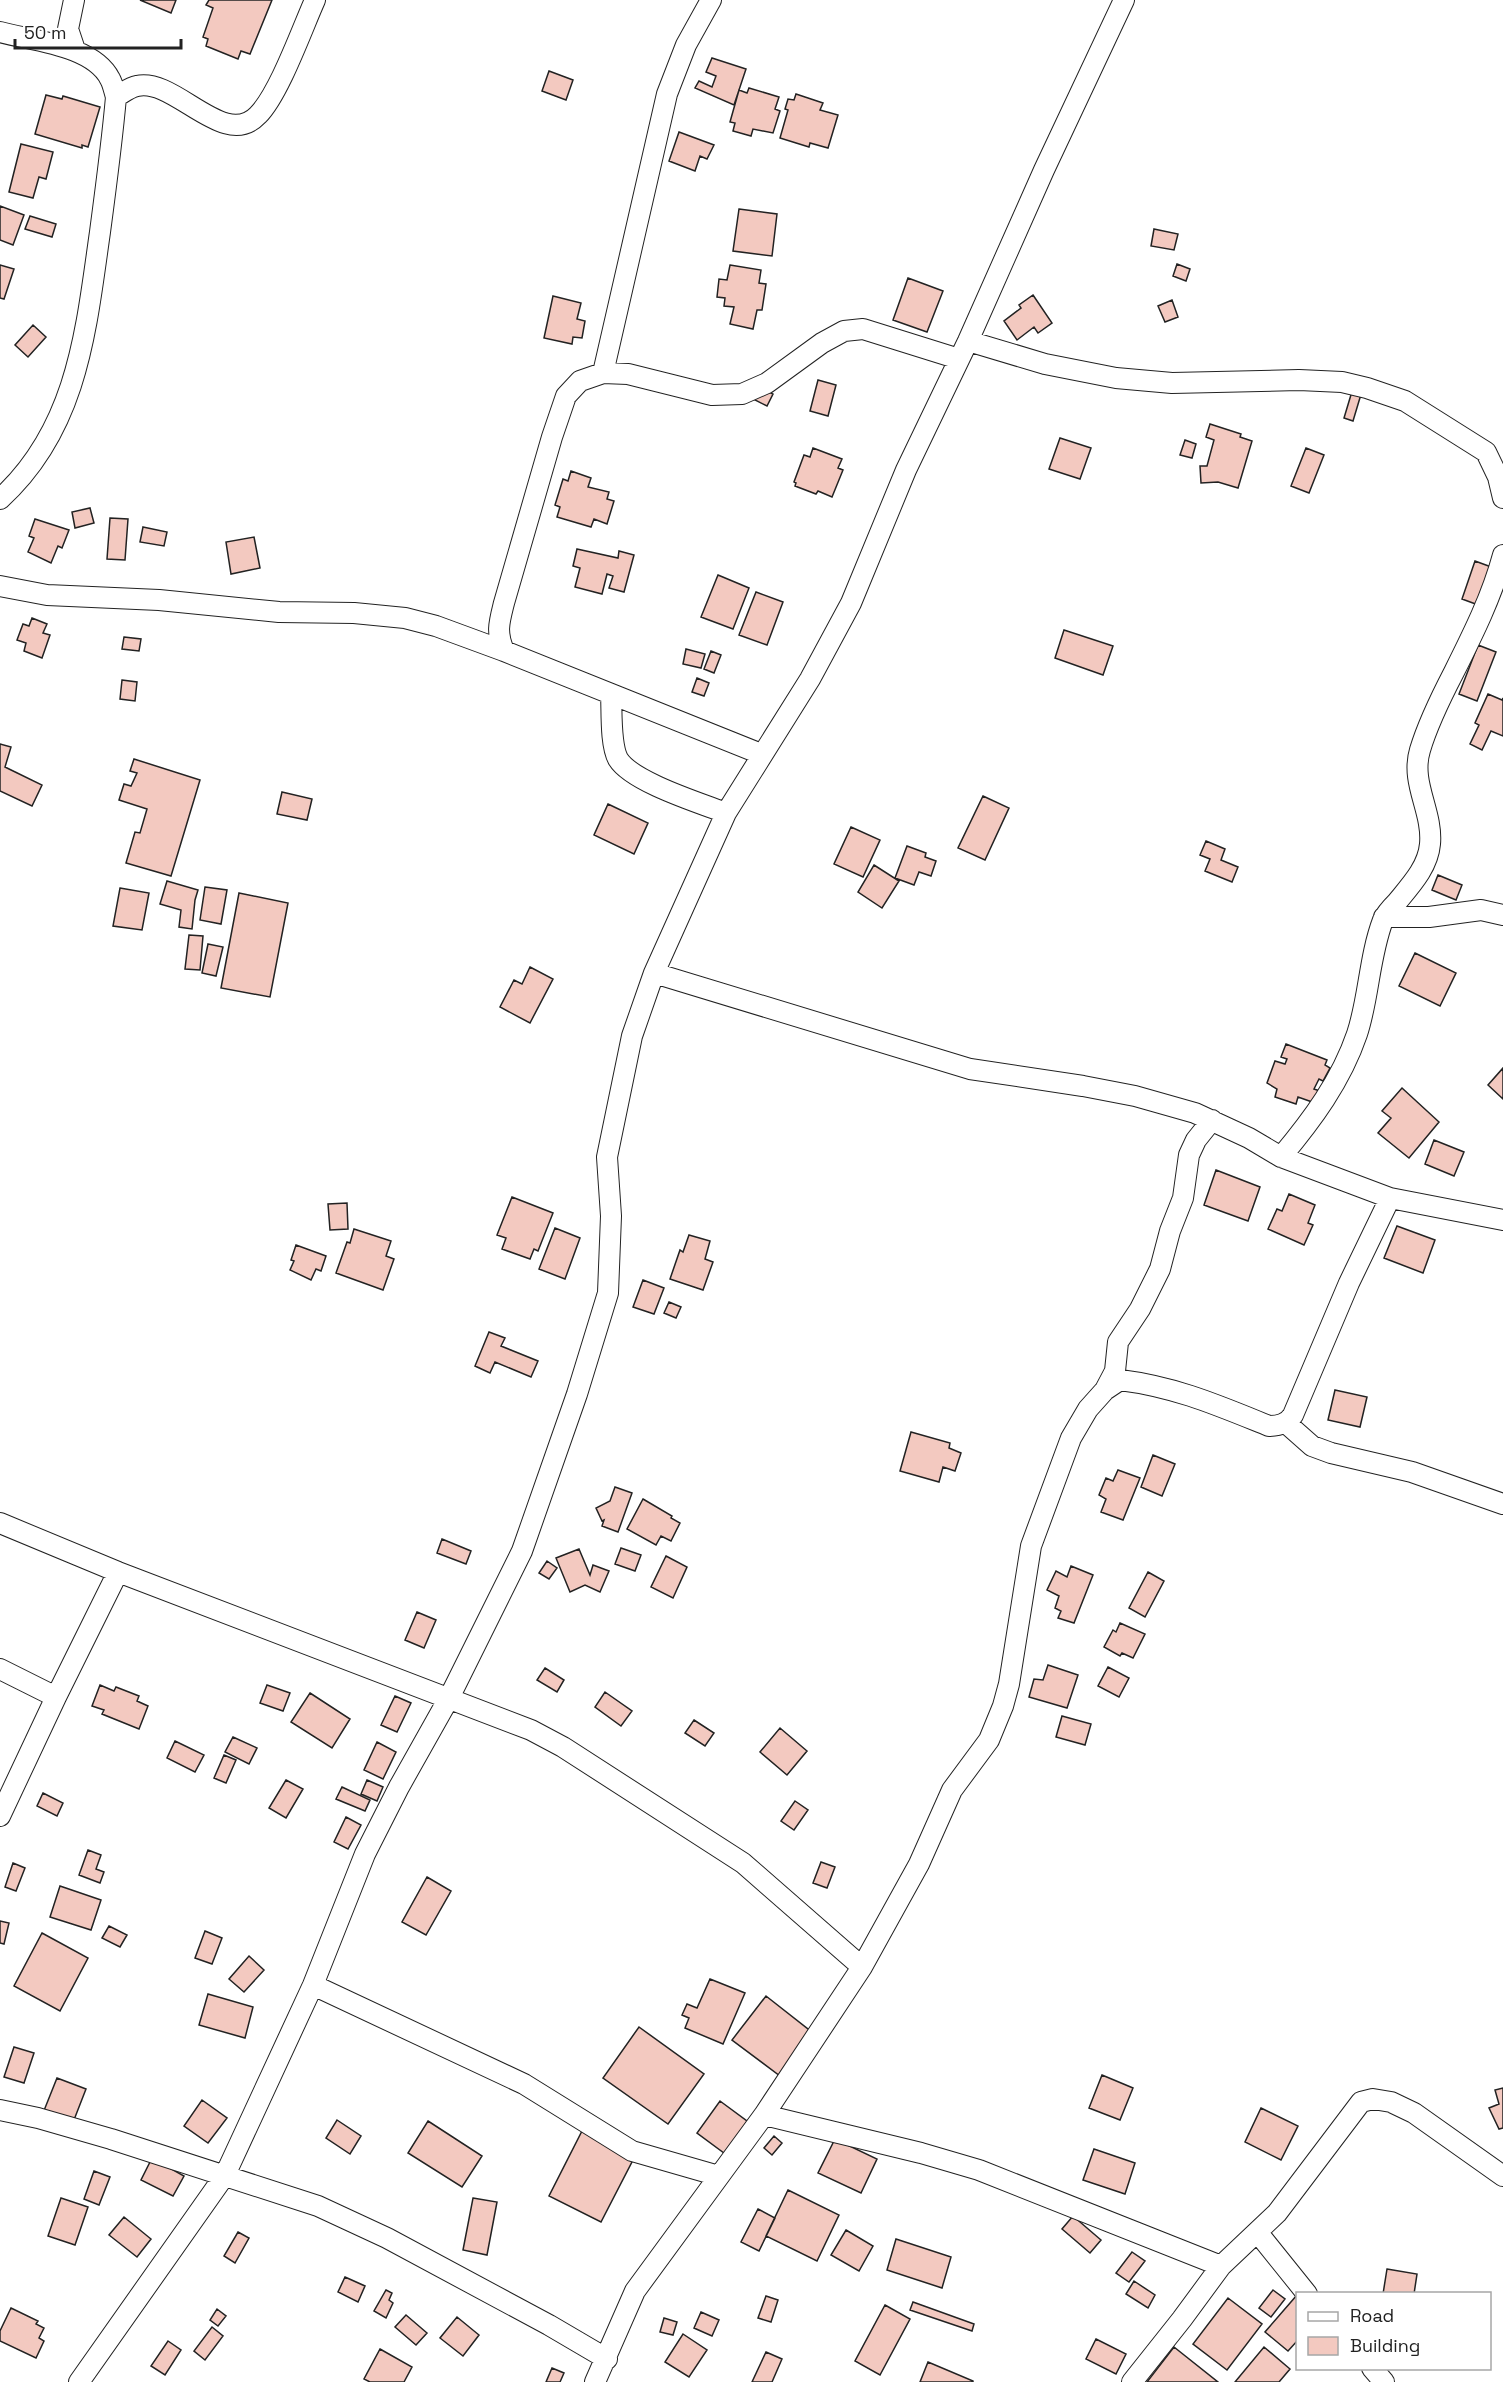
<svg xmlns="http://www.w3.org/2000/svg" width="1503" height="2382" viewBox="0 0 1503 2382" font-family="'Space Grotesk',sans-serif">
	<rect width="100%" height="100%" fill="#fff"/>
	<path fill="#f3c9c0" stroke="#222" stroke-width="1.5" d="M 140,0 L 176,0 L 171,13 Z
		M 209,0 L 272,0 L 250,54 L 241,51 L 238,59 L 206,46 L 208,39 L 203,37 L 213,8 L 206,5 Z
		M 712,58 L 746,69 L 734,105 L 695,88 L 699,81 L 712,87 L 716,76 L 706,72 Z
		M 549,71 L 573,80 L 566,100 L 542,91 Z
		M 749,88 L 779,97 L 775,109 L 780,111 L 773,133 L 753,129 L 751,136 L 733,131 L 735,123 L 730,122 L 739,90 L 747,93 Z
		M 796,94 L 823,103 L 820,110 L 838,115 L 828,148 L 810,143 L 809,147 L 780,138 L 788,110 L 785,109 L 788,99 L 794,100 Z
		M 46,95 L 62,99 L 63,96 L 100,107 L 88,147 L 82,145 L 82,148 L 35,134 Z
		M 679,132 L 714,145 L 707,159 L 700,156 L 695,171 L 669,161 Z
		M 21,144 L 53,152 L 46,179 L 39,177 L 33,198 L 9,192 Z
		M 0,206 L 24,215 L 13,245 L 0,240 Z
		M 739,209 L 777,214 L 772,256 L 733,251 Z
		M 30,216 L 56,224 L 52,237 L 25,229 Z
		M 1154,229 L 1178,234 L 1174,250 L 1151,246 Z
		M 1177,264 L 1190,269 L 1186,281 L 1173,276 Z
		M 0,265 L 14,269 L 4,299 L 0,298 Z
		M 730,265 L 761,270 L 759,283 L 766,284 L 762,310 L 757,310 L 753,329 L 730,324 L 734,307 L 724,306 L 725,298 L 717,297 L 719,279 L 727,280 Z
		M 908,278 L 943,291 L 927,332 L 893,320 Z
		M 1033,295 L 1052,323 L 1038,333 L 1034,327 L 1017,340 L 1004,321 L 1021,308 L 1019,305 Z
		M 553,296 L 581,303 L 577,319 L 585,321 L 582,338 L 573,337 L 572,344 L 544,338 Z
		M 1172,300 L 1178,317 L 1165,322 L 1158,306 Z
		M 33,325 L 46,337 L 28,357 L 15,345 Z
		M 818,380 L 836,385 L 828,416 L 810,411 Z
		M 759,387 L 773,394 L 767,406 L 753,399 Z
		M 1353,388 L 1362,391 L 1353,421 L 1344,418 Z
		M 1210,424 L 1241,434 L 1240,437 L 1252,441 L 1238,488 L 1218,482 L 1201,483 L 1200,466 L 1207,466 L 1214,440 L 1206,437 Z
		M 1060,438 L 1091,448 L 1080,479 L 1049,469 Z
		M 1185,440 L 1196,444 L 1192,458 L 1180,455 Z
		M 813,448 L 842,459 L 838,468 L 843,470 L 832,497 L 818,491 L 816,494 L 795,486 L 796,483 L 794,482 L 804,455 L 810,457 Z
		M 1306,448 L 1324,455 L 1309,493 L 1291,486 Z
		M 571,471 L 591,478 L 588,487 L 609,492 L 607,499 L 614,501 L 607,524 L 594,519 L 591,527 L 557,517 L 560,507 L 555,505 L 563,479 L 568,481 Z
		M 90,508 L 94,523 L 75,528 L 72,512 Z
		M 110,518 L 128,519 L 125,560 L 107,559 Z
		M 35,519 L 69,530 L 62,548 L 58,546 L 51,563 L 28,552 L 34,538 L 29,536 Z
		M 143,527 L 167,532 L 164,546 L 140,542 Z
		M 254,537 L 260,568 L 231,574 L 226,542 Z
		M 577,549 L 618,558 L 619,551 L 634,555 L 624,592 L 609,588 L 613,576 L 607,574 L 602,594 L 575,587 L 580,568 L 573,566 Z
		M 1475,561 L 1494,568 L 1481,606 L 1462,599 Z
		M 718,575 L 749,588 L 733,629 L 701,617 Z
		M 756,592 L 783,602 L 767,645 L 739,635 Z
		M 32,618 L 47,624 L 43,633 L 50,635 L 42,658 L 24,651 L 26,643 L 17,640 L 23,624 L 29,626 Z
		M 1064,630 L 1113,646 L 1103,675 L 1055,658 Z
		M 124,637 L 141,639 L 139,651 L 122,649 Z
		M 1478,645 L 1496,652 L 1477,701 L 1459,694 Z
		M 686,649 L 705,654 L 701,668 L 683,664 Z
		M 711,651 L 721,655 L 714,673 L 704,669 Z
		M 697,678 L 709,683 L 704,696 L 692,692 Z
		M 122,680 L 137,682 L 135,701 L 120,699 Z
		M 1488,694 L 1502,700 L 1503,698 L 1503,736 L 1491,731 L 1482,750 L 1470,744 L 1479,725 L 1475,723 Z
		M 0,744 L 11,747 L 5,767 L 42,785 L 32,806 L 0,791 Z
		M 134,759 L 200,780 L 171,876 L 126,863 L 135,832 L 140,833 L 147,809 L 119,800 L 124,784 L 131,786 L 137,773 L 130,771 Z
		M 282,792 L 312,799 L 307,820 L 277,814 Z
		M 983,796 L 1009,808 L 985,860 L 958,848 Z
		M 608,804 L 648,823 L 634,854 L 594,835 Z
		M 851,827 L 880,840 L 863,877 L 834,864 Z
		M 1206,841 L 1225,849 L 1221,860 L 1238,867 L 1232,882 L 1205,871 L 1210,859 L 1200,855 Z
		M 907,846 L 926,853 L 925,857 L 936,861 L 931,876 L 919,872 L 914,885 L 895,878 Z
		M 874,865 L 899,881 L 882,908 L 858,892 Z
		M 1438,875 L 1462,885 L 1456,900 L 1432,890 Z
		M 167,881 L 198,890 L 195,900 L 192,929 L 179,927 L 181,910 L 160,904 Z
		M 205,887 L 227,890 L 221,924 L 200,920 Z
		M 120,888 L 149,893 L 142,930 L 113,926 Z
		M 239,893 L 288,903 L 270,997 L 221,988 Z
		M 189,935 L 203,936 L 200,970 L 185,969 Z
		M 208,944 L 223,947 L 216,976 L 202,973 Z
		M 1415,953 L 1456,973 L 1440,1006 L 1399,986 Z
		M 530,967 L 553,979 L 530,1023 L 500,1007 L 514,980 L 522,984 Z
		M 1286,1044 L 1327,1060 L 1325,1065 L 1330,1068 L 1323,1081 L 1319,1079 L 1314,1089 L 1320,1091 L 1315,1103 L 1298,1097 L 1296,1104 L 1275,1097 L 1277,1089 L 1267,1083 L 1275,1061 L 1285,1064 L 1287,1059 L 1281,1057 Z
		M 1503,1068 L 1503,1099 L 1488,1085 Z
		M 1402,1088 L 1439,1122 L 1409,1158 L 1378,1133 L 1391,1118 L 1382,1111 Z
		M 1434,1140 L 1464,1152 L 1454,1176 L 1425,1164 Z
		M 1216,1170 L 1260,1187 L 1248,1221 L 1204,1205 Z
		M 1289,1194 L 1315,1205 L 1308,1223 L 1313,1225 L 1304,1245 L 1268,1229 L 1277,1209 L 1282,1211 Z
		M 512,1197 L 553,1213 L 538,1251 L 534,1249 L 530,1259 L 502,1249 L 506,1238 L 497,1235 Z
		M 347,1203 L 348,1229 L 330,1230 L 328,1204 Z
		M 1397,1226 L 1435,1240 L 1423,1273 L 1384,1258 Z
		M 555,1228 L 580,1238 L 565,1279 L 539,1269 Z
		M 354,1229 L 391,1241 L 386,1256 L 394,1259 L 383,1290 L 336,1273 L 347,1242 L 350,1243 Z
		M 689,1235 L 710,1241 L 705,1259 L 713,1262 L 703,1290 L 670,1279 L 680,1250 L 683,1252 Z
		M 296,1245 L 326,1256 L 321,1271 L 316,1269 L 311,1280 L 290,1270 L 294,1261 L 291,1260 Z
		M 643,1280 L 664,1288 L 654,1314 L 633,1307 Z
		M 669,1302 L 681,1307 L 676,1318 L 664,1313 Z
		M 489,1332 L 505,1338 L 501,1346 L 538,1361 L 531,1377 L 495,1362 L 490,1373 L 475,1366 Z
		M 1335,1390 L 1367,1397 L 1360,1427 L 1328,1420 Z
		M 911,1432 L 950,1443 L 949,1448 L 961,1453 L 955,1471 L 943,1467 L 939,1482 L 900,1471 Z
		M 1153,1455 L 1175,1464 L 1162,1496 L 1141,1487 Z
		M 1118,1470 L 1140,1478 L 1123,1520 L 1101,1512 L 1106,1499 L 1099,1495 L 1106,1478 L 1113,1481 Z
		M 615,1487 L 632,1493 L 618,1532 L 602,1526 L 604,1520 L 602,1521 L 596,1508 L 610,1501 Z
		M 643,1499 L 672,1516 L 671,1518 L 680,1523 L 671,1541 L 661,1536 L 656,1545 L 627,1529 Z
		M 442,1539 L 471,1551 L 466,1564 L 437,1553 Z
		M 621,1548 L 641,1555 L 635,1571 L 615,1564 Z
		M 579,1549 L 590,1575 L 593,1565 L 609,1571 L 600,1592 L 585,1585 L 570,1592 L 556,1558 Z
		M 666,1556 L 687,1567 L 673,1598 L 651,1587 Z
		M 547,1561 L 557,1568 L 549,1579 L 539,1573 Z
		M 1071,1566 L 1093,1575 L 1074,1623 L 1058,1618 L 1061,1611 L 1055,1608 L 1059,1596 L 1047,1590 L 1056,1571 L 1067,1577 Z
		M 1148,1572 L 1164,1581 L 1145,1617 L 1129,1608 Z
		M 417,1612 L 436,1620 L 424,1648 L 405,1640 Z
		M 1120,1623 L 1145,1634 L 1133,1658 L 1122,1653 L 1120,1656 L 1104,1647 L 1113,1630 L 1116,1632 Z
		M 1048,1665 L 1078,1675 L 1067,1708 L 1029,1697 L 1034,1679 L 1043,1680 Z
		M 1108,1667 L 1129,1678 L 1119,1697 L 1098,1686 Z
		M 545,1668 L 564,1680 L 557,1692 L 537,1680 Z
		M 100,1685 L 114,1691 L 116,1687 L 139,1696 L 137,1701 L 148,1706 L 139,1729 L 102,1714 L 104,1710 L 92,1706 Z
		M 267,1685 L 290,1693 L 283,1711 L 260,1703 Z
		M 605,1692 L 632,1711 L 621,1726 L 595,1707 Z
		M 310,1693 L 350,1719 L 332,1748 L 291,1722 Z
		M 395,1696 L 411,1703 L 397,1732 L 381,1725 Z
		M 1062,1716 L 1091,1724 L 1085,1745 L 1056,1737 Z
		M 694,1720 L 714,1733 L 705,1746 L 685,1733 Z
		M 780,1728 L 807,1751 L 787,1775 L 760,1752 Z
		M 233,1737 L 257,1748 L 249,1764 L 225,1752 Z
		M 175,1741 L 204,1755 L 195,1772 L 167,1758 Z
		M 377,1742 L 396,1752 L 383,1779 L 364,1770 Z
		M 224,1755 L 236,1760 L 226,1783 L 214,1778 Z
		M 286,1780 L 303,1789 L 286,1818 L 269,1808 Z
		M 367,1780 L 383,1787 L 377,1801 L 361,1794 Z
		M 342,1787 L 370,1800 L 365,1811 L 336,1799 Z
		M 43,1793 L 63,1803 L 57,1816 L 37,1806 Z
		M 795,1801 L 808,1810 L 794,1830 L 781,1821 Z
		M 346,1817 L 361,1825 L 348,1849 L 334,1842 Z
		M 88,1850 L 101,1855 L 96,1869 L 104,1872 L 100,1883 L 79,1875 Z
		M 821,1862 L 835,1867 L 827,1888 L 813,1883 Z
		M 13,1863 L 25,1868 L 16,1891 L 5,1887 Z
		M 427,1877 L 451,1891 L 426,1935 L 402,1922 Z
		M 60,1886 L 101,1900 L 91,1930 L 50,1917 Z
		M 0,1921 L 9,1923 L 4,1944 L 0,1943 Z
		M 109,1926 L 127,1935 L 120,1947 L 102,1938 Z
		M 205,1931 L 222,1938 L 212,1964 L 195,1958 Z
		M 42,1933 L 88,1958 L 60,2011 L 14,1986 Z
		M 249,1956 L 264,1970 L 244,1992 L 229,1979 Z
		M 710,1979 L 745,1993 L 723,2044 L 685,2028 L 689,2018 L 682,2015 L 687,2004 L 697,2008 Z
		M 208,1994 L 253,2007 L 245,2038 L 199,2025 Z
		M 766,1996 L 813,2033 L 780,2076 L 732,2040 Z
		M 639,2027 L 704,2074 L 668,2124 L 603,2078 Z
		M 14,2047 L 34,2053 L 24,2083 L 4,2077 Z
		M 1102,2075 L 1133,2088 L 1120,2120 L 1089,2108 Z
		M 57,2078 L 86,2089 L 72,2125 L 43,2113 Z
		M 1503,2088 L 1503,2128 L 1499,2129 L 1489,2108 L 1499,2104 L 1495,2090 Z
		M 202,2100 L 227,2118 L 208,2143 L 184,2126 Z
		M 720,2101 L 751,2124 L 728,2156 L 697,2133 Z
		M 1261,2108 L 1298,2126 L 1281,2160 L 1245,2142 Z
		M 337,2120 L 361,2136 L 350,2154 L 326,2138 Z
		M 428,2121 L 482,2156 L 462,2187 L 408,2153 Z
		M 582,2131 L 634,2158 L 601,2222 L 549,2196 Z
		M 774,2136 L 782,2143 L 772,2155 L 764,2148 Z
		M 835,2139 L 877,2159 L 861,2193 L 818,2173 Z
		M 1094,2149 L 1135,2163 L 1125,2194 L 1083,2180 Z
		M 152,2158 L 184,2176 L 173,2196 L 141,2180 Z
		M 94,2171 L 110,2177 L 99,2205 L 84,2199 Z
		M 788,2190 L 839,2215 L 817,2261 L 766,2236 Z
		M 61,2198 L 88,2207 L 75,2245 L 48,2236 Z
		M 473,2198 L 497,2202 L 487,2255 L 463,2250 Z
		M 758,2209 L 775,2218 L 759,2251 L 741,2242 Z
		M 1073,2216 L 1101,2240 L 1090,2253 L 1062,2229 Z
		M 124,2217 L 151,2239 L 137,2257 L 109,2235 Z
		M 846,2230 L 873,2246 L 859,2271 L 831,2255 Z
		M 238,2232 L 249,2238 L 235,2263 L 224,2256 Z
		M 896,2239 L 951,2257 L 942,2288 L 887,2270 Z
		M 1132,2252 L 1145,2261 L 1129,2282 L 1116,2273 Z
		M 1387,2269 L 1417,2274 L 1414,2294 L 1383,2294 Z
		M 345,2277 L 365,2286 L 358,2302 L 338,2292 Z
		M 1134,2281 L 1155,2295 L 1148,2308 L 1126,2294 Z
		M 386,2290 L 392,2293 L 389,2300 L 393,2303 L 386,2318 L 374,2311 Z
		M 1273,2290 L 1285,2299 L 1271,2317 L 1259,2308 Z
		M 1297,2295 L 1298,2340 L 1288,2351 L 1265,2332 Z
		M 766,2296 L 778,2300 L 771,2322 L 758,2318 Z
		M 1228,2298 L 1262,2324 L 1227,2370 L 1193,2344 Z
		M 913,2302 L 974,2324 L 972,2331 L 910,2310 Z
		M 885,2305 L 910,2319 L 880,2375 L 855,2361 Z
		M 11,2308 L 38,2321 L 36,2324 L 44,2328 L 39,2338 L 44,2341 L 36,2358 L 0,2341 L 0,2331 Z
		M 217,2309 L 226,2316 L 218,2326 L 210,2320 Z
		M 701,2312 L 719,2320 L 712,2336 L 694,2328 Z
		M 406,2315 L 427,2333 L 416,2345 L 395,2327 Z
		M 457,2317 L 479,2335 L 463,2356 L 440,2338 Z
		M 664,2318 L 677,2322 L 673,2335 L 660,2332 Z
		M 212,2327 L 223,2336 L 205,2360 L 194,2351 Z
		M 683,2334 L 707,2350 L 689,2377 L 665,2362 Z
		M 1096,2339 L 1126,2354 L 1116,2374 L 1086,2359 Z
		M 168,2341 L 181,2350 L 165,2375 L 151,2366 Z
		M 1174,2347 L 1218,2382 L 1147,2382 Z
		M 1264,2347 L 1290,2369 L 1279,2382 L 1235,2382 Z
		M 380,2349 L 412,2367 L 404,2382 L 370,2382 L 364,2379 Z
		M 766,2352 L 782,2359 L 772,2382 L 752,2382 Z
		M 928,2362 L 973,2381 L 973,2382 L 920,2382 Z
		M 552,2368 L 564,2373 L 560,2382 L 546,2382 Z"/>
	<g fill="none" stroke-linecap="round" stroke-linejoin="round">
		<defs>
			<path id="minor" d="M 74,0 L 68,29 L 75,50
				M 0,32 C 32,41 93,45 110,79 C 113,84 114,91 116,97 C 112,142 106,187 100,232 C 86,330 78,428 0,499
				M 116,97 C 123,93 130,87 137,86 C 175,77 224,151 258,115 C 279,94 302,29 315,0
				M 968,341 L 1045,364 L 1116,378 L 1172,383 L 1299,380 L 1342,382 L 1367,388 L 1405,401 L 1486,452 L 1498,477 L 1503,498
				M 603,373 L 667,94 L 686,45 L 711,0
				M 0,586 L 47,595 L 159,600 L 279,612 L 354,613 L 405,618 L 436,626 L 504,651 L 761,754
				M 504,651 C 496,632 499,623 504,603 L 552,437 L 566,396 L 580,381 L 603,373 L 628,374 L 712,395 L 742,394 L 767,383 L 822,343 L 844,331 L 863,329 L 959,359
				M 611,694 C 612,711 610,744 618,759 C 632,782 700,803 726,813
				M 1384,917 L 1429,917 L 1481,910 L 1503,915
				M 654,973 L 970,1069 L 1083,1086 L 1135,1096 L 1195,1113 L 1249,1138 L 1281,1157 L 1390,1198 L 1503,1220
				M 1281,1157 C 1312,1120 1341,1081 1357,1034 C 1369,998 1369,957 1383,920 C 1386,913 1392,907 1397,902 C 1411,885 1428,867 1430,844 C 1433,811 1410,783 1420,750 C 1428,723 1441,697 1454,672 C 1473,634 1492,596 1503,555
				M 1105,1390 L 1120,1380 C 1176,1387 1217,1405 1269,1426 C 1279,1426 1287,1424 1293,1415 L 1349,1283 L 1390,1198
				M 1286,1423 L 1312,1446 L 1331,1453 L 1412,1472 L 1503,1504
				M 0,1523 L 118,1572 L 531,1730 L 563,1747 L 743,1863 L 862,1967
				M 0,1669 L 56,1697
				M 0,1816 L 56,1697 L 118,1572
				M 313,1985 L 524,2084 L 632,2151 L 719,2176
				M 0,2110 L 38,2118 L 111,2139 L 318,2206 L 387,2238 L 549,2325 L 607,2359
				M 764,2115 L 921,2153 L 979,2170 L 1221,2266
				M 1258,2233 L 1307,2294
				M 1372,2368 L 1384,2382
				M 79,2382 L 225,2175 L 313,1985 L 365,1854 L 399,1787 L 449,1698 L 522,1551 L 577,1394 L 608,1293 L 611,1216 L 607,1157 L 632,1036 L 654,973 L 726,813 L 810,679 L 851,603 L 906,470 L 968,341 L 1044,170 L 1124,0
				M 595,2382 L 635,2291 L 764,2115 L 862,1967 L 919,1864 L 952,1790 L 989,1740 L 1003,1706 L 1009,1684 L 1031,1546 L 1071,1438 L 1088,1409 L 1105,1390 L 1115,1371 L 1118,1342 L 1140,1309 L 1160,1269 L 1170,1231 L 1183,1198 L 1189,1155 L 1196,1140 L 1212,1120
				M 1132,2382 L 1182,2319 L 1221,2266 L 1277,2213 L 1361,2102 L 1373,2099 L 1391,2102 L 1414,2113 L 1503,2176"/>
		</defs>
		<use href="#minor" stroke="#222" stroke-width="22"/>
		<use href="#minor" stroke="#fff" stroke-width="20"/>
	</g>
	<rect x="1296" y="2292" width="195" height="78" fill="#ffffff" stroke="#a7a7a7" stroke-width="1.5"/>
	<rect x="1308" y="2312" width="30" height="9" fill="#ffffff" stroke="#a7a7a7" stroke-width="1.5"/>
	<text x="1350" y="2322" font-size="18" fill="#222222">Road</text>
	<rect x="1308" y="2337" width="30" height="18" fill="#f3c9c0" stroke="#a7a7a7" stroke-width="1.5"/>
	<text x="1350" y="2352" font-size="18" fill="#222222">Building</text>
	<path d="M15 39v9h166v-9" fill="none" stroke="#222222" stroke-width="3"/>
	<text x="24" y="39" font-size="18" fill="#222222" stroke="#ffffff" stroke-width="4.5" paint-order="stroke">50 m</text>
</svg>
